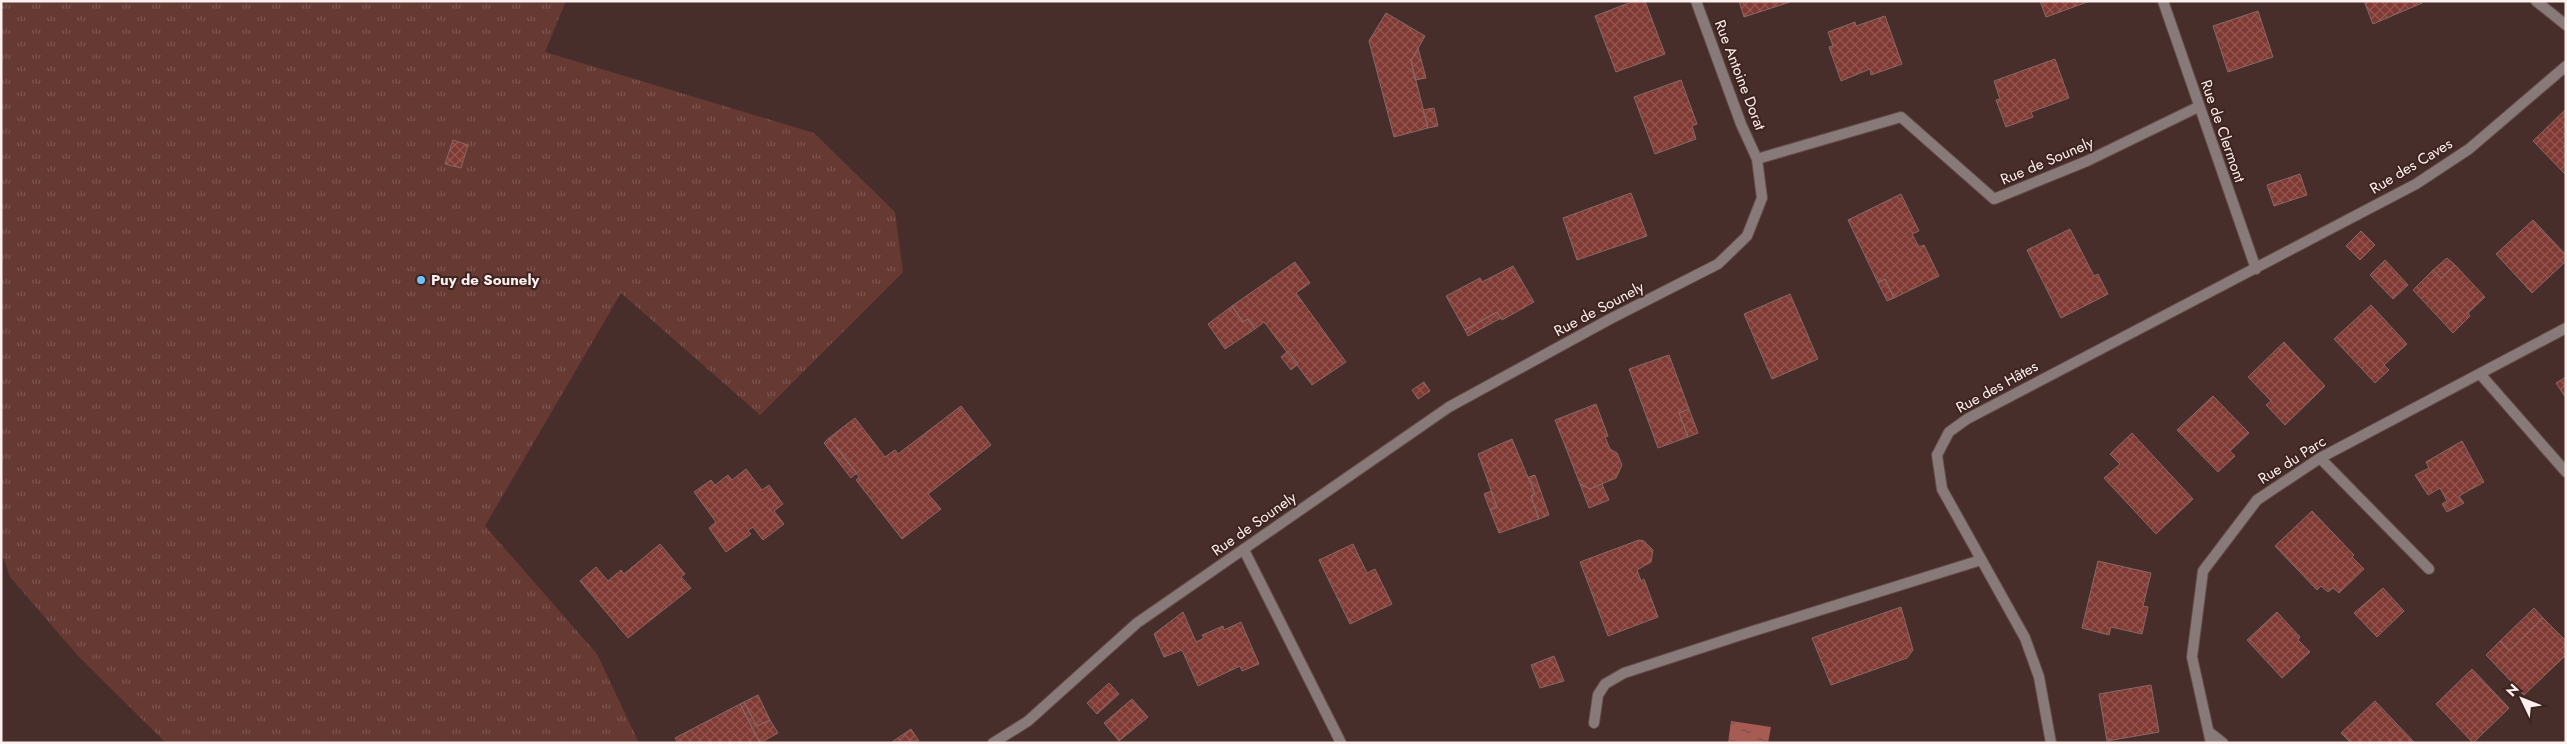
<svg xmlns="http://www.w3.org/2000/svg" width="2567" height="744" viewBox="0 0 2567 744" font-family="Jost,sans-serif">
	<defs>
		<pattern id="grass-tufts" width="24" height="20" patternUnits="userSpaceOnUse" patternTransform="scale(1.25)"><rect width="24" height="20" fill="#663933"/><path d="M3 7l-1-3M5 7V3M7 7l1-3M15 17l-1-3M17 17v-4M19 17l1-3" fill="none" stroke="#7d5651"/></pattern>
		<pattern id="water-ripples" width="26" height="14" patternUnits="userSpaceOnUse" patternTransform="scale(1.25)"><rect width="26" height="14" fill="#a65c53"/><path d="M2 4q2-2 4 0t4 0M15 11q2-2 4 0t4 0" fill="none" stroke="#79524d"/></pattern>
		<pattern id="building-cross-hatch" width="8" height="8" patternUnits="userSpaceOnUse" patternTransform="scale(1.25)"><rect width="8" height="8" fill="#803a33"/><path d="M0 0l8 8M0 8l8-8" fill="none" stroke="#935751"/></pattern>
	</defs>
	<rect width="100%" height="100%" fill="#482e2b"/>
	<path fill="url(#grass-tufts)" d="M 1,1 L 566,1 L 545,52 L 814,133 L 895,212 L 903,272 L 760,415 L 621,293 L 485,526 L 597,654 L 639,743 L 166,743 L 79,657 L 10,577 L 1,551 Z"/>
	<path fill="url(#water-ripples)" d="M 1731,721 L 1771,727 L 1768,743 L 1728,743 Z"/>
	<path fill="url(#building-cross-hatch)" stroke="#866864" d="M 1634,1 L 1645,1 L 1665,54 L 1616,72 L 1595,16 Z
		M 1739,1 L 1789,1 L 1790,2 L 1744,17 Z
		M 2040,1 L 2090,1 L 2046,17 Z
		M 2364,1 L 2421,1 L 2422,3 L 2373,24 Z
		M 2258,11 L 2273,57 L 2228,72 L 2213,26 Z
		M 1386,13 L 1425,36 L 1411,61 L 1428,128 L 1394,137 L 1369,41 Z
		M 1885,16 L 1902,64 L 1871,75 L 1870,69 L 1841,81 L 1829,47 L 1833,46 L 1828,32 L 1855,22 L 1856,26 Z
		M 1418,48 L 1426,78 L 1415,80 L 1411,61 Z
		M 2055,59 L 2069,98 L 2031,112 L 2033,117 L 2006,127 L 1996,100 L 2000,99 L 1994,81 Z
		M 1681,80 L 1697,124 L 1692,126 L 1696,139 L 1655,154 L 1634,97 Z
		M 1434,108 L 1438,126 L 1428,128 L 1423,110 Z
		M 2566,109 L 2566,175 L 2533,141 Z
		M 453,140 L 468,145 L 461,168 L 445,164 Z
		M 2300,174 L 2307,195 L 2274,206 L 2267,185 Z
		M 1631,193 L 1647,236 L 1577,260 L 1563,218 Z
		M 1901,194 L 1919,231 L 1912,234 L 1919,247 L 1924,245 L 1939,276 L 1894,298 L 1885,279 L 1878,283 L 1848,220 Z
		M 2533,220 L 2566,255 L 2566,261 L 2532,293 L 2496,254 Z
		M 2070,229 L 2094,276 L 2098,274 L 2108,294 L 2061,318 L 2027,250 Z
		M 2361,231 L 2375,245 L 2360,260 L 2346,246 Z
		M 2447,258 L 2455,265 L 2441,278 L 2433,270 Z
		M 2385,260 L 2408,285 L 2393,299 L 2370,275 Z
		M 1295,262 L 1310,283 L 1296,293 L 1346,362 L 1312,385 L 1264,322 L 1255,329 L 1248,319 L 1243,322 L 1232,306 Z
		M 2455,265 L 2485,297 L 2468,313 L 2470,316 L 2453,333 L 2413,290 L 2433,270 L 2441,278 Z
		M 1513,266 L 1534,302 L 1502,320 L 1497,312 L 1465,330 L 1446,296 L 1480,278 L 1482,282 Z
		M 1885,279 L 1894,298 L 1887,301 L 1878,283 Z
		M 1790,294 L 1818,359 L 1772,379 L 1744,314 Z
		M 2371,305 L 2407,344 L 2384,365 L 2389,370 L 2375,383 L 2334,339 Z
		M 1232,306 L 1243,322 L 1248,319 L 1255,329 L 1225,349 L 1208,324 Z
		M 1497,312 L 1501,318 L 1468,336 L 1465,330 Z
		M 2284,342 L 2325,386 L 2285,425 L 2266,405 L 2271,401 L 2248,377 Z
		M 1288,351 L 1298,364 L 1291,370 L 1281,357 Z
		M 1669,355 L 1689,409 L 1679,413 L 1688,437 L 1658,448 L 1629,369 Z
		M 2566,377 L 2566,398 L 2556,383 Z
		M 1424,382 L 1430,391 L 1418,399 L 1412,390 Z
		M 2213,396 L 2249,433 L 2230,451 L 2235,456 L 2218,472 L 2177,430 Z
		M 1596,404 L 1608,436 L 1605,437 L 1610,449 L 1617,453 L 1622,465 L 1616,478 L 1590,489 L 1580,484 L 1555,420 Z
		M 961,406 L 991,445 L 928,494 L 941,509 L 902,539 L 856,480 L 859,477 L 829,438 L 855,418 L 885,457 L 895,450 L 898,454 Z
		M 1689,409 L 1698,433 L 1688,437 L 1679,413 Z
		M 2132,433 L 2193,499 L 2156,534 L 2104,478 L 2120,464 L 2110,454 Z
		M 829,438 L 857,473 L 851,478 L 824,443 Z
		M 1512,439 L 1535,494 L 1531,496 L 1539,519 L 1499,533 L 1490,510 L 1497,507 L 1478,454 Z
		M 2462,441 L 2484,482 L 2459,496 L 2464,503 L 2447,512 L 2442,504 L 2447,501 L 2440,488 L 2428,495 L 2415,475 L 2429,468 L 2426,462 Z
		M 746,469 L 762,490 L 769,485 L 783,504 L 774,511 L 784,524 L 763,540 L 753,527 L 748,531 L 751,534 L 726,552 L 709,528 L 716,522 L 694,492 L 711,480 L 715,485 L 728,475 L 732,480 Z
		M 1535,475 L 1549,515 L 1539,519 L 1531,496 L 1535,494 L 1529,477 Z
		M 1580,484 L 1590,489 L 1602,484 L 1609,500 L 1589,508 Z
		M 1491,491 L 1497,507 L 1490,510 L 1484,494 Z
		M 2312,511 L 2354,555 L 2352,557 L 2364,569 L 2339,593 L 2333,588 L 2328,592 L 2321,586 L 2317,590 L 2275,546 Z
		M 1639,540 L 1644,541 L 1653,550 L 1651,562 L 1637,570 L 1641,581 L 1644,579 L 1658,617 L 1608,636 L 1580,562 Z
		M 660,544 L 685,574 L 681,577 L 691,588 L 628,638 L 580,581 L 596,567 L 608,581 L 621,570 L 624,574 Z
		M 1353,544 L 1367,573 L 1375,569 L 1392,604 L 1350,624 L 1319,560 Z
		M 2098,561 L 2151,573 L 2143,606 L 2148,607 L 2142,634 L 2111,627 L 2109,635 L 2082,628 Z
		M 2383,588 L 2404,611 L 2377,637 L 2354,613 Z
		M 1901,607 L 1913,650 L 1907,658 L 1831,685 L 1812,638 Z
		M 2534,608 L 2543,618 L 2509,651 L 2500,641 Z
		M 1183,612 L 1196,642 L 1204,638 L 1202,635 L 1223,626 L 1224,630 L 1241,622 L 1259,664 L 1242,671 L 1240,666 L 1198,686 L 1182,650 L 1164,657 L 1154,634 Z
		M 2277,612 L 2300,637 L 2298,640 L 2310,652 L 2282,678 L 2247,640 Z
		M 2543,618 L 2566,641 L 2566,655 L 2524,695 L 2486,655 L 2500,641 L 2509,651 Z
		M 1554,656 L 1564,681 L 1540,688 L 1531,665 Z
		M 2472,669 L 2509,708 L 2473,743 L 2436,704 Z
		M 1109,683 L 1119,694 L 1097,714 L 1087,703 Z
		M 2151,685 L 2159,732 L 2107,741 L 2099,694 Z
		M 758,695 L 770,720 L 757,726 L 744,702 Z
		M 1132,699 L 1148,717 L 1119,741 L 1104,723 Z
		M 2375,701 L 2415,743 L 2351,743 L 2341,733 Z
		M 744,702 L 757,726 L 770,720 L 778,733 L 760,743 L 740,704 Z
		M 740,704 L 760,743 L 678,743 L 675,738 Z
		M 911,729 L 919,741 L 892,742 Z"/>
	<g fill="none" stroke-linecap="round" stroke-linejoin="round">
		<defs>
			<path id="lane" d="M 1594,723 L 1598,695 L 1605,684 L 1624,673 L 1750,632 L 1981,560"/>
			<path id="street" d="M 1696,1 L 1741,124 L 1757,159
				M 2163,1 L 2256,269
				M 2536,1 L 2566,25
				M 2481,375 L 2566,472
				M 2320,458 L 2429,569
				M 1244,550 L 1341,743
				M 2209,732 L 2223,743
				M 993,743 L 1028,721 L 1137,623 L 1449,407 L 1610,319 L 1718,264 L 1747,236 L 1762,198 L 1757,159 L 1901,117 L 1994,199 L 2087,161 L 2198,107
				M 2051,743 L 2039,677 L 2025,638 L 1942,489 L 1937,455 L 1949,432 L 1967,419 L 2416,184 L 2469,149 L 2566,66
				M 2211,743 L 2192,657 L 2203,571 L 2257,500 L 2320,458 L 2566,328"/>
		</defs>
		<use href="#lane" stroke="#654d4a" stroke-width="12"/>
		<use href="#street" stroke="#654d4a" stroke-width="12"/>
		<use href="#lane" stroke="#887a78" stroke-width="10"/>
		<use href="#street" stroke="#887a78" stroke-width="10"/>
	</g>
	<circle fill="#70c1f4" stroke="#3d2421" stroke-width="2" cx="421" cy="280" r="5"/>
	<g text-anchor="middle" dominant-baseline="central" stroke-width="4" stroke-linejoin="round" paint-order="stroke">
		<g font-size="15" fill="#fef0ee" stroke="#3d2421">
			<text transform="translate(1740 75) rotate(69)">Rue Antoine Dorat</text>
			<text transform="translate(2223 131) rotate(71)">Rue de Clermont</text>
			<text transform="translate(2047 161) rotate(-23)">Rue de Sounely</text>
			<text transform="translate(2411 166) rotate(-31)">Rue des Caves</text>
			<text transform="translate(1599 309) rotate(-28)">Rue de Sounely</text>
			<text transform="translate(1997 387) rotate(-29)">Rue des Hâtes</text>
			<text transform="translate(2292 460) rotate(-32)">Rue du Parc</text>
			<text transform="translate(1254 524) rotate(-35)">Rue de Sounely</text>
		</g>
		<g font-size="15" font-weight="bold" fill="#fef0ee" stroke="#3d2421" text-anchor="start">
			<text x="431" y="280">Puy de Sounely</text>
		</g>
	</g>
	<rect width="2567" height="744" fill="none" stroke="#fef0ee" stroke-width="5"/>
	<g transform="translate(2522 699) rotate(313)" stroke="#3d2421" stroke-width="4" paint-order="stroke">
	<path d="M0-4L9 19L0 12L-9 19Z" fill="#fef0ee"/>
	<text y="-8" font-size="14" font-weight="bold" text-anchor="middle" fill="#fef0ee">N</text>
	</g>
</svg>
